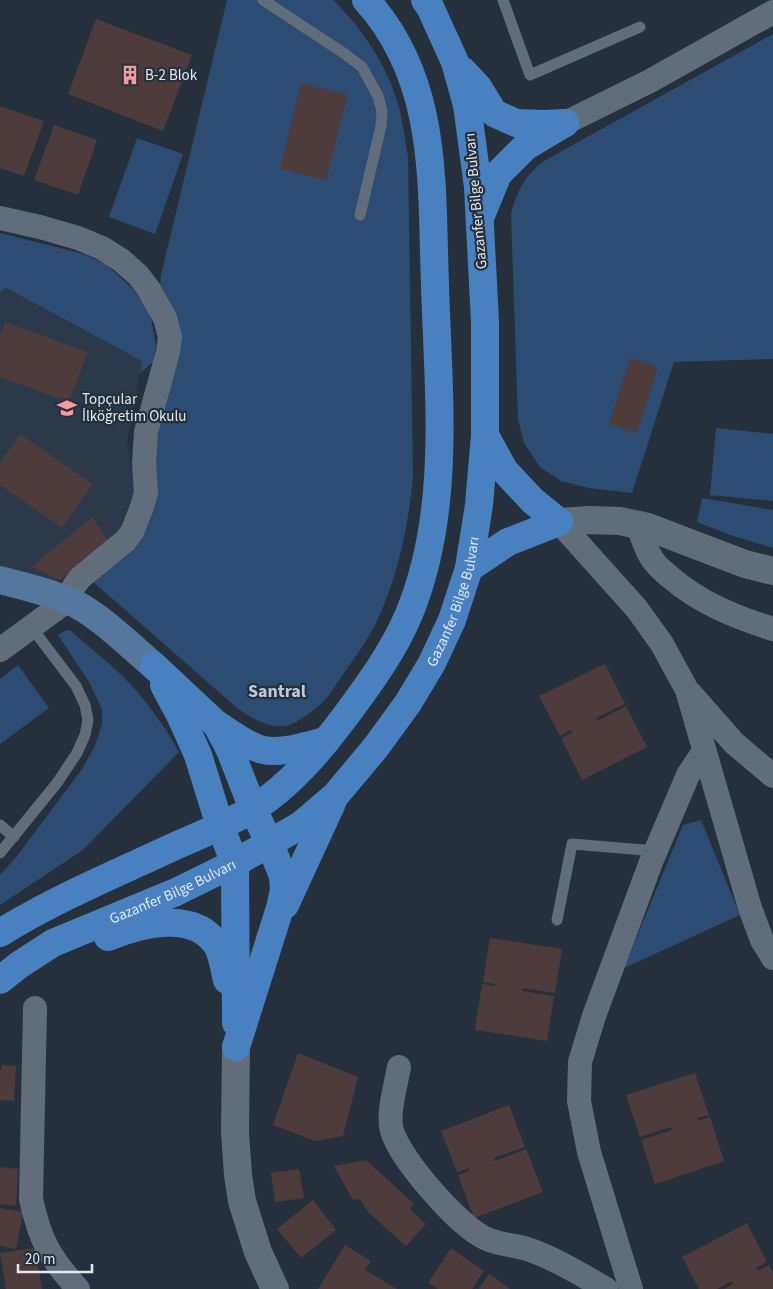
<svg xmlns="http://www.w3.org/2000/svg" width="773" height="1289" viewBox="0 0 773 1289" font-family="'Source Sans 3',sans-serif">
	<rect width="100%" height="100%" fill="#26303c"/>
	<path fill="#2b394a" d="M 6,288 L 142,361 L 127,442 L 136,490 L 117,534 L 55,584 L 0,566 L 0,293 Z"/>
	<path fill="#2d4c73" d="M 227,0 L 333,0 C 363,29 388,67 399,107 C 403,123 405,140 408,157 L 413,478 C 408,528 397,580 375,625 C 365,645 350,664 337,683 C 333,689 329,696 324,701 C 317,709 295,724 286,726 C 266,728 252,718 237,708 L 90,579 L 139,540 L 150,520 L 155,507 L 154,462 L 158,436 L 162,411 L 180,355 L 180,341 L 160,284 L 161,275 Z
		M 773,34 L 773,359 L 674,362 L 632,493 L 589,488 L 561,481 L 540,467 L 524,443 L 518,419 L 511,214 C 517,191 525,175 544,161 Z
		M 137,138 L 183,154 L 155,234 L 109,217 Z
		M 0,233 L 84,254 L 107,265 L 134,290 L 150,313 L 156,346 L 153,362 L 140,373 L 142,361 L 6,288 L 0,293 Z
		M 716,428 L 773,434 L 773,501 L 710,495 Z
		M 702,498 L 773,510 L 773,548 L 730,535 L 697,522 Z
		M 66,630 L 71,631 C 85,644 101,656 115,669 C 141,693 162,721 179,752 L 83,850 L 0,905 L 0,875 L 17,856 L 82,769 L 95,746 L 102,724 L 102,709 L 89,682 L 58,635 Z
		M 18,665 L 49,708 L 0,744 L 0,679 Z
		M 701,820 L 740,915 L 624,968 L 683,825 Z"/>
	<path fill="#4e3b3c" d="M 96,19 L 192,55 L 163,131 L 68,94 Z
		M 301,83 L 348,95 L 326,180 L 280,169 Z
		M 0,106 L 44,121 L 24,176 L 0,168 Z
		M 54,125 L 97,140 L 78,195 L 34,180 Z
		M 5,322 L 88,352 L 69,402 L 0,377 L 0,335 Z
		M 630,358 L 658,367 L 637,433 L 609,424 Z
		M 20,434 L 93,484 L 62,528 L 0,485 L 0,463 Z
		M 92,517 L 108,541 L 60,580 L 31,567 Z
		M 605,664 L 625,704 L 596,718 L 597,721 L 626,706 L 647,747 L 582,780 L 561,738 L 572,733 L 571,730 L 560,736 L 539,696 Z
		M 490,938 L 562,949 L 555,993 L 522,988 L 522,991 L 554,996 L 547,1041 L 475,1030 L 482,984 L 495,986 L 495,984 L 483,982 Z
		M 298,1053 L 358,1077 L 343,1136 L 315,1141 L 273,1125 Z
		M 2,1065 L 16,1066 L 14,1101 L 0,1100 L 0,1070 L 1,1070 Z
		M 695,1073 L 709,1115 L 697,1118 L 698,1121 L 710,1117 L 724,1161 L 655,1184 L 641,1140 L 672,1130 L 671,1127 L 640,1137 L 626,1095 Z
		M 509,1105 L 525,1147 L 494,1158 L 495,1161 L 526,1149 L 543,1192 L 474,1218 L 458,1175 L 469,1171 L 469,1168 L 457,1172 L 441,1131 Z
		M 366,1160 L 414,1204 L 410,1209 L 426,1224 L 406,1246 L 368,1212 L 360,1199 L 353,1200 L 334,1166 Z
		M 0,1167 L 18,1169 L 16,1206 L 0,1204 Z
		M 299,1169 L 304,1198 L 275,1202 L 271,1173 Z
		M 313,1200 L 336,1230 L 301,1258 L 277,1229 Z
		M 0,1208 L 23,1212 L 16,1249 L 0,1246 Z
		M 747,1223 L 767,1262 L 756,1268 L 758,1271 L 769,1265 L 773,1273 L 773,1289 L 724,1289 L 733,1284 L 732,1281 L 717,1289 L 699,1289 L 682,1257 Z
		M 345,1245 L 371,1261 L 365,1270 L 397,1289 L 318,1289 Z
		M 35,1248 L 42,1289 L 6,1289 L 0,1253 Z
		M 451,1248 L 484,1271 L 472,1289 L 438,1289 L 428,1283 Z
		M 489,1274 L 510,1289 L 479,1289 Z"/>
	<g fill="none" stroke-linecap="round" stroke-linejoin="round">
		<path stroke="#626d7c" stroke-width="11" d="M 263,0 L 345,54 L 362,67 L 378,96 L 382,111 L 381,126 L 360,215
			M 503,0 L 530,75 L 640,27
			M 0,825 L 14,837
			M 0,853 L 57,783 L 77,753 L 85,735 L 88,720 L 85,705 L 76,686 L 32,628
			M 557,920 L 572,844 L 656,851"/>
		<path stroke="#626d7c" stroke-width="24" d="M 565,123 L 650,81 L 773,12
			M 0,218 L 40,227 L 78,238 L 102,248 L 121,260 L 138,275 L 148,288 L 165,318 L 170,337 L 168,352 L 146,432 L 144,463 L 146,493 L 142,507 L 132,532 L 125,541 L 80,578 L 74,586 L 68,600 L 0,650
			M 559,522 L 637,609 L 662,644 L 687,690 L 750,908 L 762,940 L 773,958
			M 637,525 C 642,535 645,548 651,557 C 655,565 663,571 670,577 C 700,603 735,617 773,629
			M 690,693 L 734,743 L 773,776
			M 35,1008 L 31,1199 C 40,1241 50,1258 78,1289
			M 399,1067 C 396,1085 387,1114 392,1131 C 401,1160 459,1227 487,1239 C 499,1244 512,1245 524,1248 C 553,1257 580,1274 606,1289
			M 631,1289 L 589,1152 L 579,1101 L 580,1062 L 594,1016 L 651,862 L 688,775 L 704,751"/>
		<path stroke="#626d7c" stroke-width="28" d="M 559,522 L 590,520 L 620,521 L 648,527 L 745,564 L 773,571
			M 236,1047 L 235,1132 L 238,1175 L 242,1201 L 258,1252 L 275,1289"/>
		<path stroke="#55779e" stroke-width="28" d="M 0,580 C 22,586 46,591 67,600 C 97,612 129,645 154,666"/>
		<g stroke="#4880c0" stroke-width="28">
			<path d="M 463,71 L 478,87 L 494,113 L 516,123 L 545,124 L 565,123"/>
			<path d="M 482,213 L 498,174 L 525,147 L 565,123"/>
			<path d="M 485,435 L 504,470 L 533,501 L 559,522"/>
			<path d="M 469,568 L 508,542 L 559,522"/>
			<path d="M 154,666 L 217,725 L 230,750 L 253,809 L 270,844 L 283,876 L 284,890 L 280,908 L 236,1047"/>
			<path d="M 164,685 L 181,717 L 198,755 L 220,826 L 235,863 L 236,1023"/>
			<path d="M 218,725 C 232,734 247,746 263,750 C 283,754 307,745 326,741"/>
			<path d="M 285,905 L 332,803"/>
			<path d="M 0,933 C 55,899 115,874 173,847 C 200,835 228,824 253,809 C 291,785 321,749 347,714 C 370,683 394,650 409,614 C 452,510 438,393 435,284 C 431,183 439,81 366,0"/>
			<path d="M 108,937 C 140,924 196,909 218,947 C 223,957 224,969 227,980"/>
			<path id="s1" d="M 0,980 L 19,965 L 53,943 L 176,892 L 235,863 L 301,825 L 335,796 L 376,747 L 408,703 L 432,663 L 452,620 L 469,568 L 479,505 L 485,435 L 485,322 L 478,187 L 467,105 L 455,62 L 430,7 L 425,0"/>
		</g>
	</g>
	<defs>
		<symbol id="building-bare" viewBox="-9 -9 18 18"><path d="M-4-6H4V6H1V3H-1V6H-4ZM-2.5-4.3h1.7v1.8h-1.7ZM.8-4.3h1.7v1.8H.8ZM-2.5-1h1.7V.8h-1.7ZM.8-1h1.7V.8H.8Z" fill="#f49aa1" stroke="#26303c" stroke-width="2.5" paint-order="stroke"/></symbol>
		<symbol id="school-bare" viewBox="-9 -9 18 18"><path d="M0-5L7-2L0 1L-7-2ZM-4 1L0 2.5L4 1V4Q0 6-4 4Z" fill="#f49aa1" stroke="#26303c" stroke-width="2.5" paint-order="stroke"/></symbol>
	</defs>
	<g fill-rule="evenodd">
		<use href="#building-bare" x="116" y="61" width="28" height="28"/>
		<use href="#school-bare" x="53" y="394" width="28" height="28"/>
	</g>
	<g text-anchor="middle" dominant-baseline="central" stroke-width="4.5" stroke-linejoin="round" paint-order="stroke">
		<g font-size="15" fill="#e1e8f0" stroke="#26303c" text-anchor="start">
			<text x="145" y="75">B-2 Blok</text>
			<text x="82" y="399">Topçular<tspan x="82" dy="17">İlköğretim Okulu</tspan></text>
		</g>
		<g font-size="15" fill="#e1e8f0" stroke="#26303c">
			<text transform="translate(476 201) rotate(-95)">Gazanfer Bilge Bulvarı</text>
			<text stroke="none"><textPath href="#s1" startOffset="615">Gazanfer Bilge Bulvarı</textPath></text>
			<text stroke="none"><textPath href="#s1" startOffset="195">Gazanfer Bilge Bulvarı</textPath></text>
		</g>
		<g font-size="18" font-weight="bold" fill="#bdcada" stroke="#26303c">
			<text x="277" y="691">Santral</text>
		</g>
	</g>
	<path d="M18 1264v8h74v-8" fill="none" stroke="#e1e8f0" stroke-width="2.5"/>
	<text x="25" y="1264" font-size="15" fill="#e1e8f0" stroke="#26303c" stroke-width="4" paint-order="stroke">20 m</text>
</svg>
